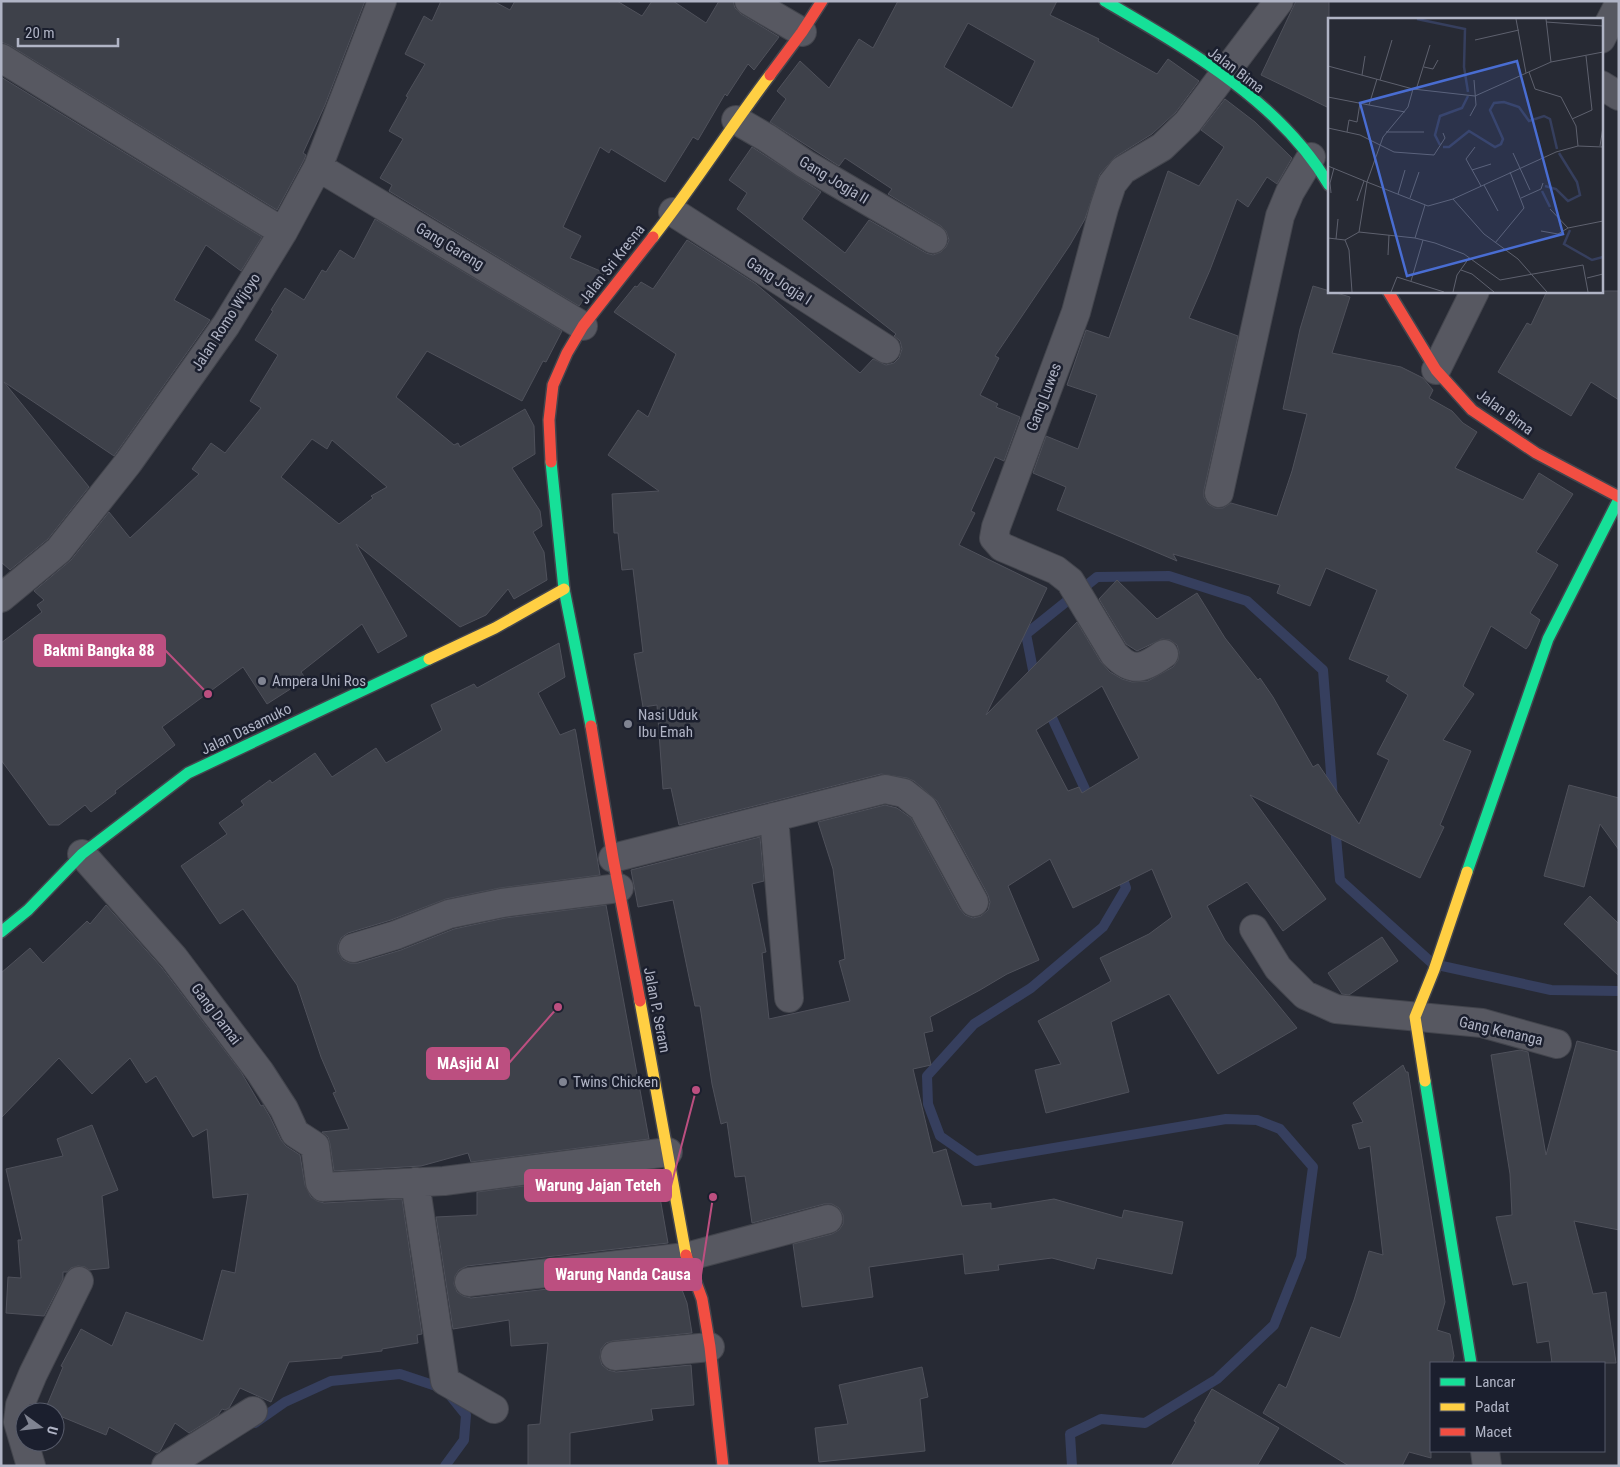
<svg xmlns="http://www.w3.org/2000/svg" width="1620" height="1467" viewBox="0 0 1620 1467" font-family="'Roboto Condensed',sans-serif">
	<rect width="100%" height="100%" fill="#272a34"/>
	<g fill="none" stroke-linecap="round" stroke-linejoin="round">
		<path stroke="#363f5e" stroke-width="10" d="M 1035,680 L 1026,634 L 1097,577 L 1169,576 L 1247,601 L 1323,670 L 1333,799
			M 1047,707 L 1091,802
			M 1335,826 L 1340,880 L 1433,964 L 1551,990 L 1619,991
			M 255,1423 L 285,1402 L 331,1381 L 400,1374 L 445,1389 L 466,1415 L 464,1440 L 445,1466
			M 1072,1466 L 1070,1434 L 1101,1419 L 1145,1423 L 1217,1379 L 1274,1325 L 1301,1257 L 1313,1167 L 1280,1129 L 1257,1120 L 1226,1119 L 976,1161 L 940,1136 L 928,1104 L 927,1076 L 974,1024 L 1031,988 L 1103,927 L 1126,888 L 1120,871"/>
	</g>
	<path fill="#3e414a" stroke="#4f515b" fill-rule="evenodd" d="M 1,1 L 365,1 L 325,105 L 303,153 L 306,155 L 304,160 L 277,210 L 9,45 L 1,42 Z
		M 441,1 L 493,1 L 510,10 L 515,1 L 617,1 L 642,16 L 652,1 L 673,1 L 706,23 L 719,1 L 733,1 L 735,8 L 741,14 L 779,37 L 754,70 L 748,64 L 727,96 L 725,94 L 698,140 L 693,137 L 665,182 L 611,149 L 609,153 L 600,147 L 563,227 L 581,236 L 570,258 L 605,273 L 579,306 L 389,191 L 392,185 L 380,178 L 403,139 L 389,131 L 408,97 L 406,96 L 425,64 L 405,54 L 424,16 L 432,21 Z
		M 898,1 L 1057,1 L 1050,15 L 1099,39 L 1098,41 L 1157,74 L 1168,59 L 1199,81 L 1176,112 L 1152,134 L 1115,157 L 1100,174 L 1085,219 L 1070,245 L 995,356 L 999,358 L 980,395 L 998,404 L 996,407 L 1020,417 L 1004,461 L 995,457 L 971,511 L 975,513 L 959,545 L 1047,588 L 986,715 L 1077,622 L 1101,662 L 1110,672 L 1122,679 L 1132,682 L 1148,681 L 1173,667 L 1178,660 L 1179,652 L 1177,645 L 1170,640 L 1162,639 L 1137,651 L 1126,644 L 1099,599 L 1117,580 L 1157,619 L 1197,593 L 1225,638 L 1258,680 L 1260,678 L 1273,697 L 1313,767 L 1318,764 L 1359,824 L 1389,760 L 1377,754 L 1408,695 L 1386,681 L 1389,676 L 1349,659 L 1377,590 L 1326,568 L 1310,606 L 1277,593 L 1280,585 L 1173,554 L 1177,561 L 1057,510 L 1066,487 L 1033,473 L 1046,436 L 1078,449 L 1097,395 L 1067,385 L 1086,330 L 1109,338 L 1168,171 L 1199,186 L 1224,147 L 1201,130 L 1225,99 L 1255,122 L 1292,158 L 1277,184 L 1267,177 L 1248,207 L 1237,199 L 1210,270 L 1189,318 L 1238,336 L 1204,490 L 1204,497 L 1208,504 L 1215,508 L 1223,508 L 1231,503 L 1277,516 L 1292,471 L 1307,414 L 1283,409 L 1300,329 L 1313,286 L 1350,297 L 1332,353 L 1401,367 L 1423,378 L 1433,390 L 1429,398 L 1452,411 L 1463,423 L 1477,432 L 1455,468 L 1523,500 L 1539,473 L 1573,494 L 1536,552 L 1558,565 L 1530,613 L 1540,620 L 1529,645 L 1526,649 L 1491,626 L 1463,686 L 1474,694 L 1443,740 L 1471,751 L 1440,825 L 1444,827 L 1420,878 L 1250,795 L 1326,899 L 1283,931 L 1247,882 L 1207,906 L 1225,940 L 1297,1028 L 1218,1074 L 1169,994 L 1111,1022 L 1129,1092 L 1046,1113 L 1035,1070 L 1061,1064 L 1038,1021 L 1111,981 L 1100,958 L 1149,934 L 1172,917 L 1152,869 L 1073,908 L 1050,859 L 1008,886 L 1039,960 L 1007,974 L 980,990 L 930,1017 L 933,1031 L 924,1033 L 931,1065 L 913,1069 L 933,1153 L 946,1149 L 962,1206 L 991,1203 L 991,1209 L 1054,1199 L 1122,1218 L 1124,1210 L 1183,1222 L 1172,1274 L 1097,1258 L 1094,1269 L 1052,1258 L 998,1265 L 999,1270 L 965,1274 L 963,1254 L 869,1267 L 873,1297 L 802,1307 L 793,1244 L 832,1234 L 839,1230 L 843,1224 L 843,1215 L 839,1208 L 832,1204 L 824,1204 L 752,1223 L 745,1176 L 735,1177 L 727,1122 L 721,1124 L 712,1084 L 700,1006 L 695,1006 L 673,900 L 638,907 L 631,870 L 760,837 L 764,881 L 752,884 L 766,952 L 762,953 L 769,1019 L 850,1001 L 839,961 L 845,959 L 833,869 L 818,822 L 885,805 L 897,808 L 911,818 L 960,909 L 965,915 L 973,918 L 981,916 L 988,910 L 990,902 L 988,895 L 937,801 L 914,781 L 907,778 L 881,774 L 679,825 L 671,788 L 663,789 L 657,705 L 643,707 L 634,654 L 643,652 L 633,569 L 622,570 L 618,533 L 614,533 L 612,494 L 659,491 L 608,455 L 638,410 L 648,417 L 676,354 L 614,312 L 635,286 L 637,287 L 641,282 L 653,289 L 687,240 L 756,284 L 860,373 L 873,359 L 886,365 L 894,363 L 899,358 L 902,349 L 900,341 L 894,336 L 896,334 L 737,209 L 747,193 L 729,180 L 752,147 L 821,192 L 802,219 L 845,253 L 869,220 L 926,253 L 933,255 L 941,252 L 946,247 L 949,240 L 946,231 L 941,226 L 888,194 L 892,189 L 845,158 L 839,166 L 770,122 L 786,99 L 777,91 L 800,61 L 829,88 L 859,39 L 873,48 ZM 968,23 L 1035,61 L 1012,108 L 944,67 ZM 1102,686 L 1139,758 L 1082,793 L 1079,787 L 1068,791 L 1036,730 Z
		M 1296,1 L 1329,1 L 1329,108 L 1261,75 Z
		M 1,77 L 262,237 L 241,271 L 206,245 L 174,300 L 210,320 L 114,456 L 4,382 L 89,487 L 48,539 L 10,570 L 1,562 Z
		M 375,219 L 562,331 L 546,362 L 543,361 L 522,401 L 427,351 L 396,397 L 454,445 L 458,443 L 460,447 L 525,409 L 534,426 L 535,454 L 512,468 L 540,511 L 542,526 L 533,532 L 544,552 L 547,580 L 514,599 L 508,589 L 486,615 L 460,627 L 356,544 L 407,636 L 378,653 L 362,624 L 301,672 L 306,679 L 267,704 L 243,667 L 162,727 L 175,745 L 115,791 L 116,793 L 91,812 L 85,805 L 59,825 L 49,825 L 1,760 L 1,643 L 42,612 L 37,605 L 44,600 L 34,591 L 71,560 L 109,512 L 130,538 L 199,474 L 192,469 L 211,443 L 225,453 L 261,408 L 250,401 L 278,355 L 255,340 L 273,311 L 271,310 L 285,288 L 304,300 L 322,270 L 326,272 L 340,250 L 354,259 ZM 312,439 L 327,449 L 332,440 L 387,487 L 371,496 L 373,498 L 339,524 L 281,477 Z
		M 1547,291 L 1619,291 L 1619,400 L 1591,382 L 1571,416 L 1498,372 L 1527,323 L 1531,325 Z
		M 559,643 L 565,677 L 538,693 L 560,735 L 575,729 L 576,733 L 600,875 L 500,888 L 446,899 L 391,920 L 348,933 L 341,938 L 338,945 L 338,952 L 343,960 L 350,963 L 358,963 L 401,950 L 454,929 L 505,918 L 606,905 L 649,1139 L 471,1162 L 468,1153 L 421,1166 L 334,1171 L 330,1144 L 328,1137 L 322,1132 L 349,1129 L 333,1093 L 336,1092 L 321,1057 L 297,985 L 243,909 L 220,924 L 181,866 L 227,834 L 219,823 L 244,805 L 241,801 L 270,780 L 272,783 L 315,753 L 332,777 L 376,748 L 386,763 L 442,730 L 431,705 L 474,684 L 477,688 Z
		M 1569,785 L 1619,798 L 1619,850 L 1600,824 L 1584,887 L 1544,876 Z
		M 1590,896 L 1619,924 L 1619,976 L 1564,924 Z
		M 106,905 L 162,968 L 241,1072 L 261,1106 L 263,1105 L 270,1117 L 281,1140 L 286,1146 L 300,1155 L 305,1185 L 311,1197 L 317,1201 L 324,1203 L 402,1199 L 422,1334 L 417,1335 L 418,1343 L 382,1349 L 382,1351 L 342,1356 L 342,1358 L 289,1362 L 271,1402 L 240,1388 L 229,1408 L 225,1410 L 222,1409 L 218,1415 L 189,1433 L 175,1423 L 160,1451 L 157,1453 L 109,1427 L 106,1435 L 55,1414 L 55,1412 L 45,1410 L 63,1367 L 61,1366 L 81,1329 L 112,1346 L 126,1312 L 203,1341 L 222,1270 L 235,1273 L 248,1194 L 213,1198 L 207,1129 L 193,1137 L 156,1076 L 146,1083 L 130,1058 L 92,1094 L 59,1058 L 1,1118 L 1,973 L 30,948 L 43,963 L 87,921 L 90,924 Z
		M 1382,937 L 1398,961 L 1349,995 L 1342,994 L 1328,973 Z
		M 1577,1041 L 1619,1052 L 1619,1230 L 1574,1221 L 1593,1294 L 1606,1292 L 1616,1363 L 1552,1363 L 1549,1341 L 1537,1343 L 1527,1282 L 1513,1285 L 1496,1217 L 1512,1215 L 1510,1174 L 1491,1055 L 1520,1050 L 1528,1052 L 1546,1155 Z
		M 1403,1065 L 1406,1072 L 1408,1072 L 1445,1302 L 1437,1330 L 1450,1334 L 1454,1356 L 1452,1363 L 1431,1363 L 1431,1458 L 1409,1452 L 1402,1466 L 1349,1466 L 1263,1413 L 1279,1384 L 1286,1388 L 1311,1327 L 1340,1338 L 1354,1300 L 1369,1251 L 1383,1255 L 1370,1146 L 1359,1149 L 1352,1125 L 1363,1122 L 1353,1103 Z
		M 92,1125 L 118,1190 L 102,1196 L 109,1268 L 89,1270 L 85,1267 L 78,1266 L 71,1268 L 67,1272 L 63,1272 L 63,1279 L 44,1316 L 6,1313 L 8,1277 L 21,1278 L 18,1240 L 22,1240 L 6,1169 L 63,1156 L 57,1139 Z
		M 655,1169 L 668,1243 L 467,1266 L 459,1270 L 455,1276 L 454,1284 L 457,1292 L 463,1296 L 471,1298 L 676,1274 L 687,1303 L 692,1333 L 613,1341 L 606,1343 L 601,1349 L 600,1358 L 602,1365 L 608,1370 L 616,1372 L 691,1365 L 694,1405 L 651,1409 L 653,1420 L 570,1433 L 570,1466 L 528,1466 L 528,1425 L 540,1424 L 548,1343 L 511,1346 L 509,1320 L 453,1329 L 436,1217 L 477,1215 L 477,1192 Z
		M 922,1367 L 928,1397 L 920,1399 L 925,1451 L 819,1462 L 815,1428 L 848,1424 L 839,1385 Z
		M 1212,1389 L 1279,1428 L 1257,1466 L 1171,1466 L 1196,1422 L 1194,1421 Z"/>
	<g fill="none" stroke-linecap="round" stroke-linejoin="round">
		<defs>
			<path id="street" d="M 749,1 L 802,32
				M 1601,39 L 1619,4
				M 1,58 L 283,232
				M 1601,85 L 1619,96
				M 736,120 L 767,138 L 805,164 L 933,239
				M 318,167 L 583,326
				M 673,212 L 886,349
				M 1436,370 L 1475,291
				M 1219,493 L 1280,216 L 1290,192 L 1311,157
				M 1,598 L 59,550 L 128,463 L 226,325 L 283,232 L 318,167 L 382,1
				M 1164,654 C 1144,668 1133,674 1114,654 L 1070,581 L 1056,570 L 1002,547 L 994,538 L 996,527 L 1076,312 L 1104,208 L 1112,184 L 1123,170 L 1162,147 L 1188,122 L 1279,1
				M 774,817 L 789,998
				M 82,854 L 174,958 L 260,1072 L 284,1109 L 295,1133 L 315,1146 L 320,1183 L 323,1187 L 444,1181 L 668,1152
				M 613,858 L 885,789 L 904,793 L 923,808 L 974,902
				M 1254,929 L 1278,968 L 1305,995 L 1336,1009 L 1482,1023 L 1557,1044
				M 353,948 L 396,935 L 449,914 L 502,903 L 619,888
				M 415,1182 L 445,1381 L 494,1409
				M 469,1282 L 686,1257 L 828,1219
				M 615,1356 L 710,1347
				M 1485,1451 L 1487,1466
				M 31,1466 L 18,1422 L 20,1405 L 33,1374 L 79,1281
				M 166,1466 L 253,1411"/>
			<path id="fast" d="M 1105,1 C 1187,49 1280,101 1329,185
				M 551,462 L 564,589 L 591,726
				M 1467,872 L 1548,639 L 1619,499
				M 1,932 L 28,910 L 82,854 L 188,773 L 429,659
				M 1425,1081 L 1471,1363"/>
			<path id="slow" d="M 653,237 C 694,185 730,128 770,75
				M 429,659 L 495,628 L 564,589
				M 640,1001 L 686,1255
				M 1425,1081 L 1415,1017 L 1434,970 L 1467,872"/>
			<path id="jam" d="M 770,75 L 802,32 L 822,1
				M 1388,291 L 1436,370 L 1472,410 L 1536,453 L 1619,497
				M 551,462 L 549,420 L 553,385 L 567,353 L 583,326 L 653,237
				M 591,726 L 613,858 L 640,1001
				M 686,1255 L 702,1299 L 710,1347 L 723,1466"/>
		</defs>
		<use href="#street" stroke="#43454d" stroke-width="30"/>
		<use href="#fast" stroke="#43454d" stroke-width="14"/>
		<use href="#slow" stroke="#43454d" stroke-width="14"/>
		<use href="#jam" stroke="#43454d" stroke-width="14"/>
		<use href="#street" stroke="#575861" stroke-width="28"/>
		<use href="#fast" stroke="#16e098" stroke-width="11"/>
		<use href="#slow" stroke="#ffcf43" stroke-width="11"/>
		<use href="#jam" stroke="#f24e42" stroke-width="11"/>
	</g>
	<g fill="#808492" stroke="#1b1f2e" stroke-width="2">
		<circle cx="262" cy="681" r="5"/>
		<circle cx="628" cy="724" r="5"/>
		<circle cx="563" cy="1082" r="5"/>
	</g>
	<g text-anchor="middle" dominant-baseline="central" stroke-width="5" stroke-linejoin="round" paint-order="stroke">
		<g font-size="15" fill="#b0b4c5" stroke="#1b1f2e">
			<text transform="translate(1236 70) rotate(37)">Jalan Bima</text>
			<text transform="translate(834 180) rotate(31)">Gang Jogja II</text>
			<text transform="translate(450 246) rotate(31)">Gang Gareng</text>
			<text transform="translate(612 264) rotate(-52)">Jalan Sri Kresna</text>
			<text transform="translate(779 281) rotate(33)">Gang Jogja I</text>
			<text transform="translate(226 322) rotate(-57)">Jalan Romo Wijoyo</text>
			<text transform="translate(1044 397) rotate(-69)">Gang Luwes</text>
			<text transform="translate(1505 412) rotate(36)">Jalan Bima</text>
			<text transform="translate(246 729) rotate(-26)">Jalan Dasamuko</text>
			<text transform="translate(657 1010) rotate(79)">Jalan P. Seram</text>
			<text transform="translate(216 1014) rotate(53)">Gang Damai</text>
			<text transform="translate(1501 1031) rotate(13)">Gang Kenanga</text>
		</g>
		<g font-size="15" fill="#b0b4c5" stroke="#1b1f2e" text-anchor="start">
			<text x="272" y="681">Ampera Uni Ros</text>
			<text x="638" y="715">Nasi Uduk<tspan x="638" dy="17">Ibu Emah</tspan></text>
			<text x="573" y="1082">Twins Chicken</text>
		</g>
	</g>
	<g transform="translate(1328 18)">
		<rect width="275" height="275" fill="#272a34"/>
		<path fill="none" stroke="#363f5e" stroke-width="2.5" d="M 89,1 L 137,11 L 136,49 L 140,74M 112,127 L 107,117 L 112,98 L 134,90 L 140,78M 115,129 L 121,129 L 141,113 L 167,129 L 173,126 L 175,121 L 162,92 L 166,85 L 176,84 L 191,89 L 201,103 L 216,98 L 222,101 L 229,131M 217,168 L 228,171 L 240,183 L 252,177 L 249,164 L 231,135M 214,173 L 222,189M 242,212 L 236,226 L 264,242 L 275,239"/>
		<path fill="none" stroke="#5e616e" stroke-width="1" d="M 188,1 L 198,55M 218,1 L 223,44M 218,4 L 275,8M 147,22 L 191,12M 0,48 L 85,71 L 80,89 L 55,119 L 39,164 L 100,188 L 125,181 L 156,216 L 190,241 L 219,274M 96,49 L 105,51 L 110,42M 201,54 L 207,71 L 233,79 L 248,108 L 250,128M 34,57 L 37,38M 52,62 L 64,22M 85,71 L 147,78 L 223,44 L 275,34M 88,72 L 102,27M 0,79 L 77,94M 41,87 L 49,61M 142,98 L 148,87 L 146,62M 244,101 L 264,92 L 258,38M 0,110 L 32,117 L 66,134 L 106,137 L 117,120 L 115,115M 19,114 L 21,102 L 29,104 L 32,85M 58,114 L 96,114M 272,128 L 275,109M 147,129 L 138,141 L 153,168M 185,135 L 202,172M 0,148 L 39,164 L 31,214M 144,152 L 163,146M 156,167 L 170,193M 3,175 L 2,165 L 6,150M 70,176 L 77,152M 82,180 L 91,154M 193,180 L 213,171 L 215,165M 125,181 L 228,134 L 250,128 L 275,129M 29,183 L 36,163M 222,191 L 240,210M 213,213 L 230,216 L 240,210 L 275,203M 31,214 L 87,220 L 107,225 L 136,236 L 172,262 L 255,247 L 260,274M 0,220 L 17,222 L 31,214M 87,220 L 97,187M 8,221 L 10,201M 17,222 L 21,232 L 24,274M 167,225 L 196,190 L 182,154M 60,237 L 61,217M 133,252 L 144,256 L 166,274M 259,260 L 275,256M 83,263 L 95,222M 63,274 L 69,259 L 116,274M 125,274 L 129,257 L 141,240"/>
		<path fill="#496dd2" fill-opacity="0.15" stroke="#496dd2" stroke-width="2.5" d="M 189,43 L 235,216 L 79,258 L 32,85 Z"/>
		<rect width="275" height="275" fill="none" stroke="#b0b4c5" stroke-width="2.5"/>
	</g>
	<path fill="none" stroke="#bc4f80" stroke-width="2" d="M208 694L165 650M558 1007L509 1063M696 1090L671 1186M713 1197L701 1275"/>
	<g fill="#bc4f80" stroke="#1b1f2e" stroke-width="2">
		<circle cx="208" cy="694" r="5"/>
		<circle cx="558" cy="1007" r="5"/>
		<circle cx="696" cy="1090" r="5"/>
		<circle cx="713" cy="1197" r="5"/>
	</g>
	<g fill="#bc4f80" stroke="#bc4f80" stroke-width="2">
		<rect x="34" y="635" width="131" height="31" rx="5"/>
		<rect x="427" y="1048" width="82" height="31" rx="5"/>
		<rect x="525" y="1170" width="146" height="31" rx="5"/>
		<rect x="545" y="1259" width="156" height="31" rx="5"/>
	</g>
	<g font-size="16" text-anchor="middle" font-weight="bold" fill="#fff">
		<text x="99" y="656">Bakmi Bangka 88</text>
		<text x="468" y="1069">MAsjid Al</text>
		<text x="598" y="1191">Warung Jajan Teteh</text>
		<text x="623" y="1280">Warung Nanda Causa</text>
	</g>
	<rect width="1620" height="1467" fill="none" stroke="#b0b4c5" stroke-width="5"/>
	<rect x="1430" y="1362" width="175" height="90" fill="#1b1f2e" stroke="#575b6a"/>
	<rect x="1440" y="1378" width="25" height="8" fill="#16e098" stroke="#575b6a"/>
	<text x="1475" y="1387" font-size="15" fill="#b0b4c5">Lancar</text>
	<rect x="1440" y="1403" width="25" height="8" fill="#ffcf43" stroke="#575b6a"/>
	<text x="1475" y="1412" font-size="15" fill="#b0b4c5">Padat</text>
	<rect x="1440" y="1428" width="25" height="8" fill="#f24e42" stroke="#575b6a"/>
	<text x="1475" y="1437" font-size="15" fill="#b0b4c5">Macet</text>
	<g transform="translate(40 1427) rotate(105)"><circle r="24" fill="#1b1f2e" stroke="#575b6a"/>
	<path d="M0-4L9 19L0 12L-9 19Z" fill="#808492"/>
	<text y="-8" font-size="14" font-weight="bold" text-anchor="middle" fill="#b0b4c5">U</text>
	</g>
	<path d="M18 38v8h100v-8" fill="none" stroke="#b0b4c5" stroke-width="2.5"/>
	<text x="25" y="38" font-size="15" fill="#b0b4c5" stroke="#1b1f2e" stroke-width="4" paint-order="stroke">20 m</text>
</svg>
